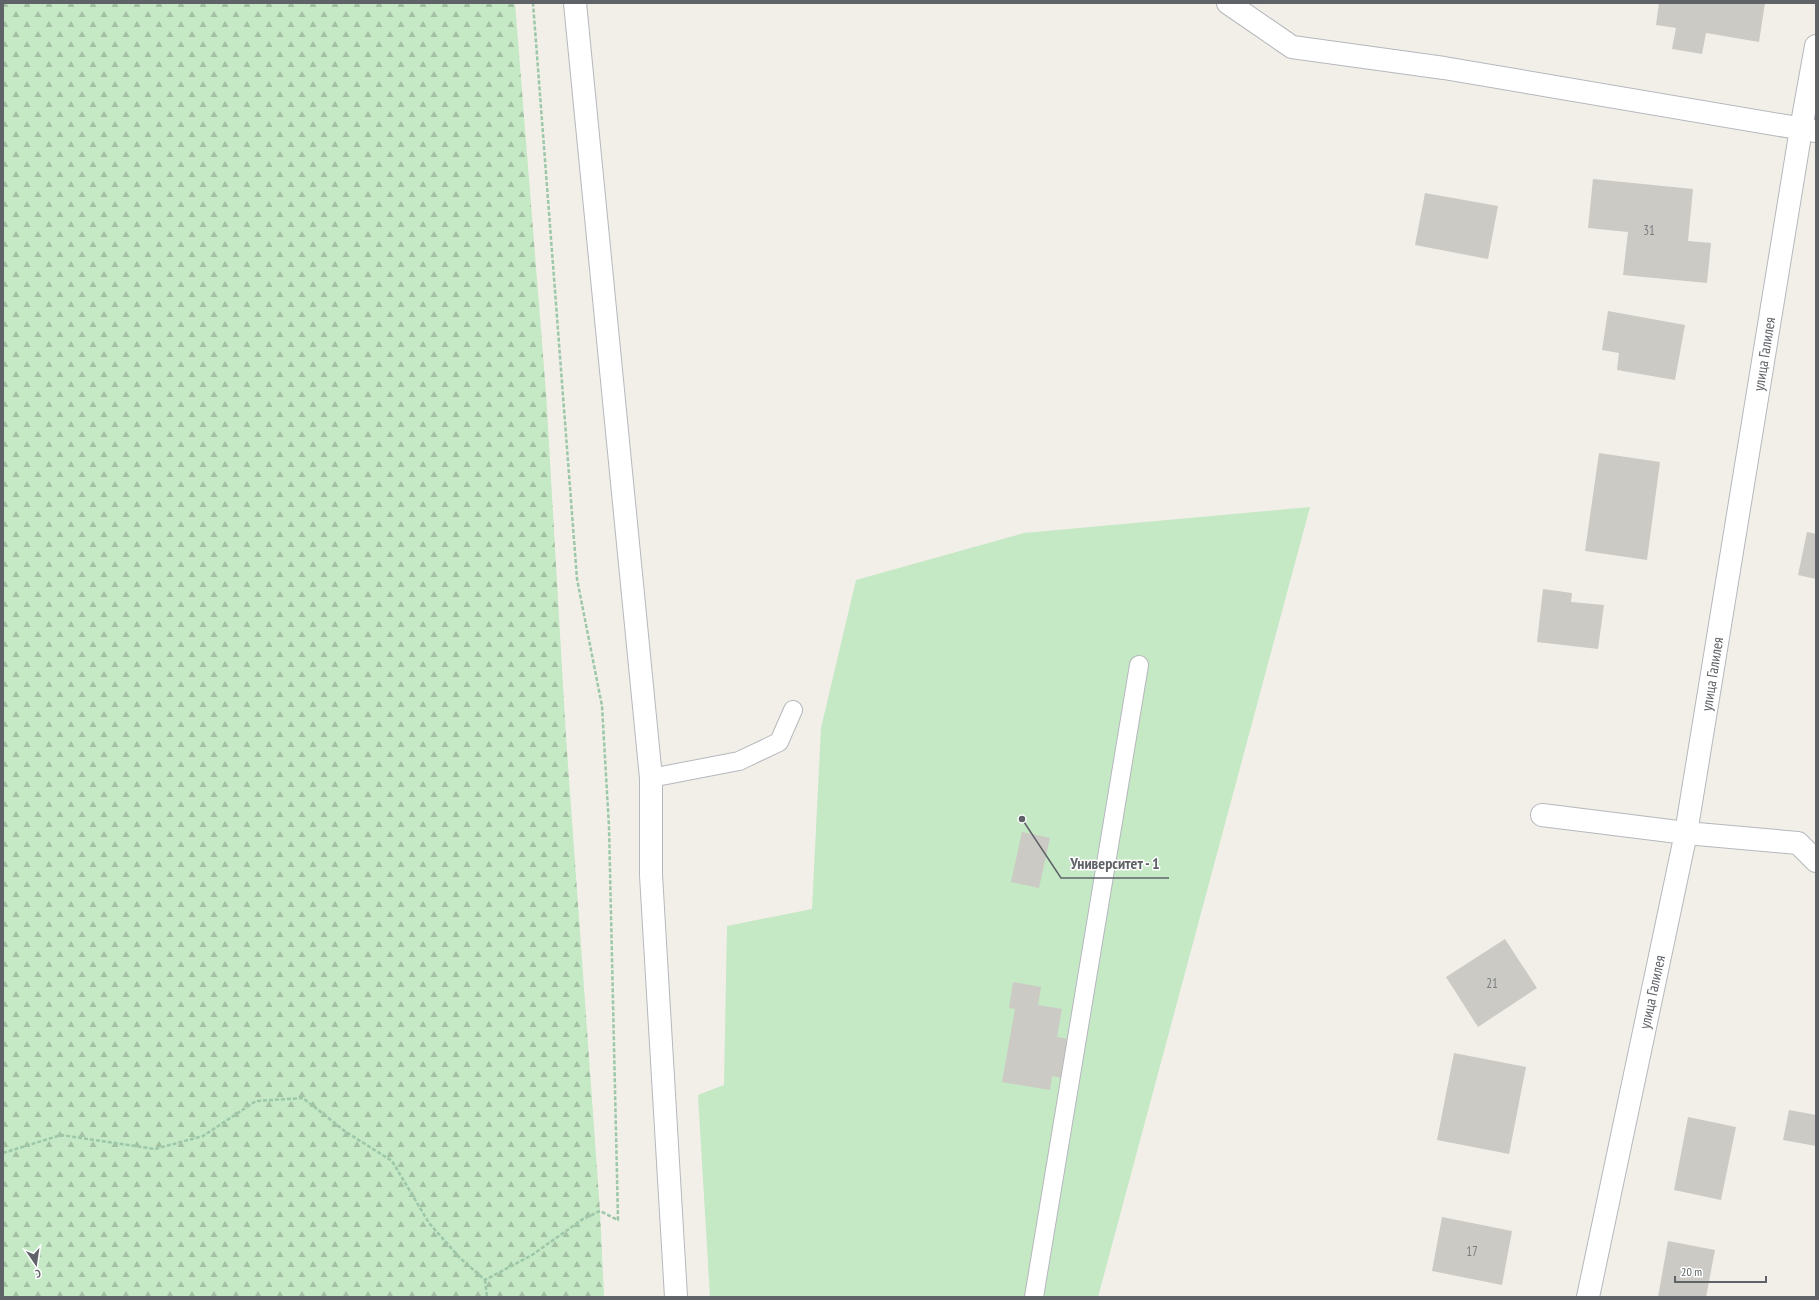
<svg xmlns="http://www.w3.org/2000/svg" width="1819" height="1300" viewBox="0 0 1819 1300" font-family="'PT Sans Narrow',sans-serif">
	<defs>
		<pattern id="forest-firs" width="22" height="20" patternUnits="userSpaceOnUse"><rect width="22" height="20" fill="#c5e8c5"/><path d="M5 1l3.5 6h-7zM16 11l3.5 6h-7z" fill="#a3c0a4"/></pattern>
	</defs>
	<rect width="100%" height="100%" fill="#f1efe8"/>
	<path fill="#c5e8c5" d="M 1310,507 L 1098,1297 L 710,1297 L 698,1095 L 724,1085 L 727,926 L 812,909 L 821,728 L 856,580 L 1024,533 Z"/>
	<path fill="url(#forest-firs)" d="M 3,3 L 515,3 L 546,393 L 566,737 L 600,1211 L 604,1297 L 3,1297 Z"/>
	<path fill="#cccac5" d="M 1659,3 L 1765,3 L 1759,42 L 1706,33 L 1702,54 L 1672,49 L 1676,28 L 1656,25 Z
		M 1593,179 L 1693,189 L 1688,241 L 1711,243 L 1707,283 L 1623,275 L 1628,232 L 1588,228 Z
		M 1425,193 L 1498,206 L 1488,259 L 1415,245 Z
		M 1608,311 L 1685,325 L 1675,380 L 1617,370 L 1619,353 L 1602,350 Z
		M 1599,453 L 1660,462 L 1647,560 L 1585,551 Z
		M 1807,532 L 1816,534 L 1816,579 L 1798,575 Z
		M 1543,589 L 1572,593 L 1571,602 L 1604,605 L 1598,649 L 1537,642 Z
		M 1022,832 L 1050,838 L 1039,888 L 1011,882 Z
		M 1505,939 L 1537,988 L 1478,1027 L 1446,977 Z
		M 1013,982 L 1041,987 L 1038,1005 L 1062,1009 L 1057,1037 L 1073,1040 L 1066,1079 L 1052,1076 L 1050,1090 L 1002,1082 L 1015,1009 L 1009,1008 Z
		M 1454,1053 L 1526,1067 L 1509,1154 L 1437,1140 Z
		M 1789,1110 L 1816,1115 L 1816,1146 L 1783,1140 Z
		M 1688,1117 L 1736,1127 L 1721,1200 L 1674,1190 Z
		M 1442,1217 L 1512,1231 L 1502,1285 L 1432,1271 Z
		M 1668,1241 L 1715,1250 L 1706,1297 L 1658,1297 Z"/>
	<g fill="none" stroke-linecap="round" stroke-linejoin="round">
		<defs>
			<path id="lane" d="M 651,778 L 739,761 L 779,742 L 793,710
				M 1034,1297 L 1139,665"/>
			<path id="street" d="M 575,3 L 651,778 L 651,875 L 676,1297
				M 1228,3 L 1292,47 L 1444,68 L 1815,131
				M 1542,815 L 1686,833 L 1798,843 L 1816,861
				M 1588,1297 L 1686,833 L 1801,129 L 1816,46"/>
		</defs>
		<use href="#lane" stroke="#b5b8bc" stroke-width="20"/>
		<use href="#street" stroke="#b5b8bc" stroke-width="24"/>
		<path stroke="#9cc7a9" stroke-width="2.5" stroke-dasharray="4 2" stroke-linecap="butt" d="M 3,1153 L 61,1135 L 155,1149 L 203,1136 L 256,1101 L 303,1098 L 346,1132 L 392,1161 L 429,1223 L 460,1258 L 485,1280 L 532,1255 L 583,1219 L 600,1211 L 618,1220 L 609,827 L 602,706 L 577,579 L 533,3
			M 485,1280 L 487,1297"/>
		<use href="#lane" stroke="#fff" stroke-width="18"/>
		<use href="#street" stroke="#fff" stroke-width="22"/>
	</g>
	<g text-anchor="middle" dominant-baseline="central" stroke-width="3" stroke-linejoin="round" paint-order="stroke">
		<g font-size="13" fill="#7a7d7f">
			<text x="1649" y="230">31</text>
			<text x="1492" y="983">21</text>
			<text x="1472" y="1251">17</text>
		</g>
		<g font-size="15" fill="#5f6368" stroke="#fff">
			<text transform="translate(1764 354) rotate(-81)">улица Галилея</text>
			<text transform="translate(1712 674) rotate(-81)">улица Галилея</text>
			<text transform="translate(1652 992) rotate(-78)">улица Галилея</text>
		</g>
	</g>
	<path fill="none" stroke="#5f6368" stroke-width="1.5" d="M1022 819L1061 878H1169"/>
	<circle fill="#5f6368" stroke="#fff" stroke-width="1.5" cx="1022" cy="819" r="4"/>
	<g font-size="16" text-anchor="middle" font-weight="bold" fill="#5f6368" stroke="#fff" stroke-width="3" stroke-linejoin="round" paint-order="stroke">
		<text x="1115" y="869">Университет - 1</text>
	</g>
	<rect width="1819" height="1300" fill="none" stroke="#5f6368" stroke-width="8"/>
	<g transform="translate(36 1264) rotate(167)" stroke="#ffffff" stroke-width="3" paint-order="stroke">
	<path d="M0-3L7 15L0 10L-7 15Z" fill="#5f6368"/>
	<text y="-6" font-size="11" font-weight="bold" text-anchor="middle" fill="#5f6368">С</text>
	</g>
	<path d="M1675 1276v6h91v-6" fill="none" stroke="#5f6368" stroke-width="2"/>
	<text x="1681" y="1276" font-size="12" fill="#5f6368" stroke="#ffffff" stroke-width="3" paint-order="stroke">20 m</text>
</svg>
